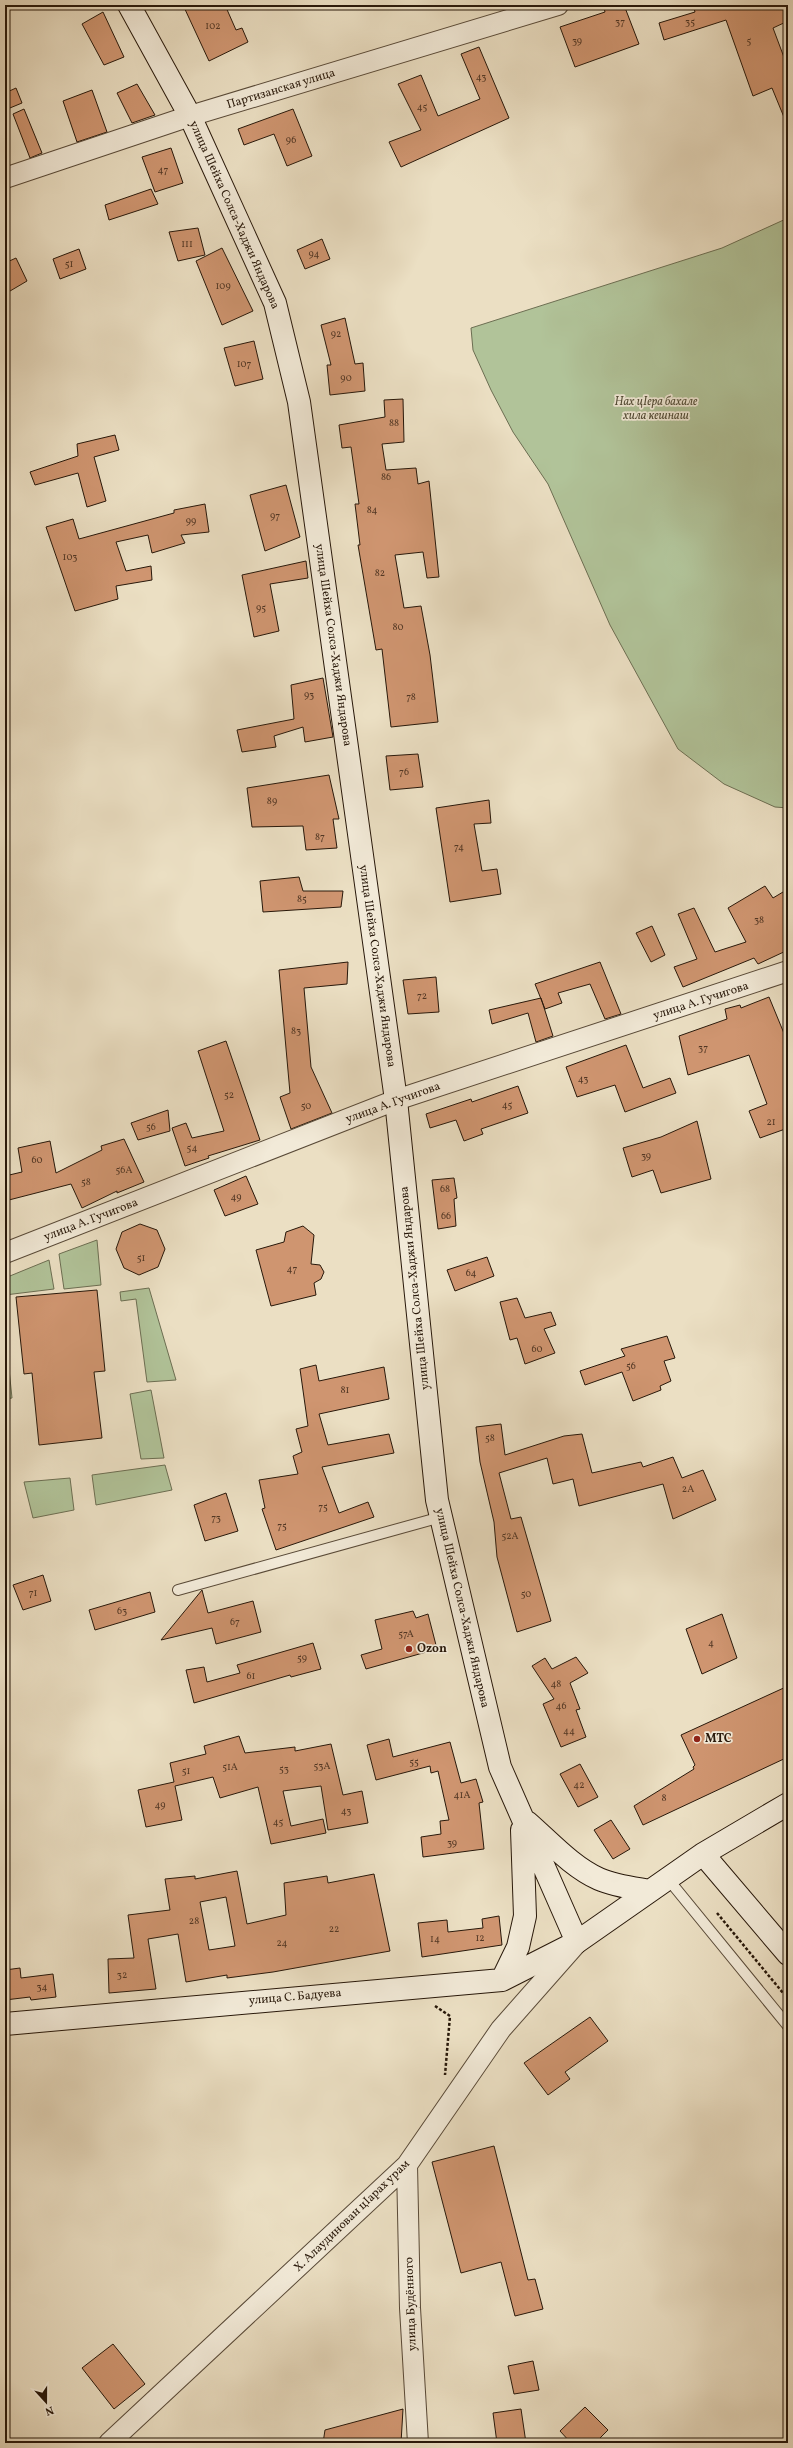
<svg xmlns="http://www.w3.org/2000/svg" width="793" height="2448" viewBox="0 0 793 2448" font-family="Vollkorn,serif">
	<rect width="100%" height="100%" fill="#ebdfc3"/>
	<filter id="stains"><feTurbulence type="fractalNoise" baseFrequency=".005" numOctaves="4"/><feColorMatrix values="0 0 0 0 .2 0 0 0 0 .09 0 0 0 0 .02 0 0 0 .5 -.17"/></filter>
	<radialGradient id="worn" r=".72"><stop offset=".6" stop-color="#630" stop-opacity="0"/><stop offset="1" stop-color="#630" stop-opacity=".3"/></radialGradient>
	<path fill="#b1c399" stroke="#6c6e52" d="M 788,218 L 788,808 L 775,807 L 724,784 L 678,749 L 610,625 L 548,484 L 513,432 L 491,390 L 473,350 L 471,328 L 722,248 Z
		M 97,1240 L 101,1285 L 64,1289 L 59,1254 Z
		M 49,1260 L 54,1289 L 5,1295 L 5,1278 Z
		M 149,1288 L 176,1380 L 147,1382 L 136,1299 L 121,1301 L 120,1292 Z
		M 5,1330 L 12,1398 L 5,1399 Z
		M 151,1390 L 164,1458 L 141,1459 L 130,1394 Z
		M 165,1465 L 172,1490 L 96,1505 L 92,1475 Z
		M 70,1478 L 74,1510 L 33,1518 L 24,1482 Z"/>
	<path fill="#cf9570" stroke="#28180a" fill-rule="evenodd" d="M 183,5 L 225,5 L 236,30 L 242,28 L 248,42 L 209,61 Z
		M 612,5 L 624,5 L 639,44 L 575,67 L 560,27 L 605,12 L 604,8 Z
		M 693,5 L 788,5 L 788,21 L 773,28 L 788,68 L 788,127 L 772,88 L 753,96 L 726,20 L 664,40 L 659,23 L 695,12 Z
		M 103,12 L 124,57 L 104,65 L 82,24 Z
		M 479,47 L 509,118 L 401,167 L 389,142 L 421,130 L 398,84 L 421,75 L 438,116 L 480,99 L 461,54 Z
		M 137,84 L 155,115 L 132,123 L 117,93 Z
		M 16,88 L 22,103 L 5,110 L 5,93 Z
		M 92,90 L 107,132 L 77,142 L 63,101 Z
		M 24,109 L 42,153 L 30,158 L 13,114 Z
		M 293,109 L 312,156 L 287,166 L 274,134 L 244,145 L 238,129 Z
		M 171,148 L 183,183 L 155,192 L 142,157 Z
		M 151,189 L 158,204 L 109,220 L 105,205 Z
		M 198,228 L 205,255 L 178,261 L 169,232 Z
		M 322,239 L 330,259 L 305,269 L 297,250 Z
		M 222,248 L 253,311 L 222,325 L 196,261 Z
		M 79,249 L 86,269 L 60,279 L 53,259 Z
		M 16,258 L 27,281 L 5,294 L 5,263 Z
		M 345,318 L 355,364 L 363,363 L 365,391 L 330,395 L 327,365 L 331,365 L 321,325 Z
		M 254,341 L 263,379 L 235,386 L 224,348 Z
		M 403,399 L 404,442 L 382,444 L 386,470 L 416,468 L 418,484 L 429,481 L 439,577 L 427,578 L 423,552 L 395,555 L 404,608 L 421,606 L 430,655 L 438,722 L 391,727 L 382,649 L 376,650 L 358,545 L 360,545 L 355,504 L 359,504 L 351,447 L 342,448 L 339,425 L 385,417 L 384,400 Z
		M 115,435 L 119,450 L 94,457 L 106,501 L 87,507 L 78,473 L 35,485 L 30,472 L 78,456 L 77,444 Z
		M 286,485 L 300,537 L 265,551 L 250,495 Z
		M 205,504 L 209,532 L 181,535 L 185,543 L 152,553 L 148,535 L 116,542 L 126,571 L 151,566 L 152,580 L 116,586 L 118,599 L 75,611 L 46,527 L 73,519 L 79,539 L 174,513 L 174,510 Z
		M 306,561 L 308,578 L 270,584 L 279,631 L 254,637 L 242,575 Z
		M 323,678 L 333,737 L 305,742 L 303,727 L 274,736 L 276,747 L 242,752 L 237,730 L 294,719 L 291,685 Z
		M 418,754 L 423,787 L 390,790 L 386,756 Z
		M 329,775 L 339,819 L 333,819 L 337,848 L 306,850 L 303,826 L 252,827 L 247,788 Z
		M 489,800 L 491,823 L 474,824 L 482,871 L 497,869 L 501,894 L 450,902 L 436,808 Z
		M 299,877 L 303,891 L 343,891 L 341,907 L 263,912 L 260,881 Z
		M 765,886 L 773,898 L 788,889 L 788,950 L 758,964 L 754,958 L 683,987 L 674,967 L 697,959 L 678,914 L 694,908 L 715,952 L 746,942 L 728,908 Z
		M 652,926 L 665,955 L 651,962 L 636,933 Z
		M 348,962 L 347,984 L 304,988 L 311,1067 L 332,1113 L 291,1129 L 280,1097 L 290,1093 L 279,970 Z
		M 600,962 L 621,1014 L 605,1019 L 590,984 L 558,993 L 562,1003 L 545,1009 L 535,984 Z
		M 436,977 L 439,1012 L 408,1014 L 403,980 Z
		M 769,997 L 788,1043 L 788,1128 L 760,1138 L 749,1111 L 767,1104 L 749,1055 L 688,1075 L 679,1036 L 727,1019 L 725,1009 L 740,1005 L 741,1008 Z
		M 541,998 L 553,1036 L 536,1042 L 528,1013 L 492,1024 L 489,1010 Z
		M 226,1041 L 260,1140 L 208,1156 L 209,1158 L 185,1166 L 172,1128 L 186,1123 L 192,1138 L 224,1131 L 198,1051 Z
		M 626,1045 L 643,1088 L 670,1078 L 676,1093 L 625,1112 L 615,1085 L 577,1097 L 566,1067 Z
		M 518,1086 L 528,1113 L 481,1129 L 483,1134 L 464,1141 L 456,1120 L 430,1128 L 426,1114 L 471,1099 L 472,1102 Z
		M 168,1110 L 170,1131 L 138,1140 L 131,1123 Z
		M 697,1121 L 711,1179 L 661,1193 L 653,1170 L 632,1177 L 623,1148 L 661,1137 Z
		M 124,1139 L 144,1182 L 117,1193 L 117,1191 L 82,1208 L 71,1184 L 5,1201 L 5,1176 L 22,1172 L 18,1148 L 50,1141 L 56,1173 L 102,1150 L 101,1146 Z
		M 246,1176 L 258,1204 L 225,1216 L 214,1190 Z
		M 454,1178 L 457,1198 L 454,1199 L 456,1226 L 438,1229 L 432,1180 Z
		M 140,1224 L 157,1230 L 165,1249 L 158,1267 L 139,1275 L 124,1268 L 116,1249 L 122,1232 Z
		M 303,1226 L 314,1235 L 311,1264 L 320,1265 L 324,1272 L 321,1279 L 314,1283 L 316,1295 L 271,1306 L 256,1250 L 284,1242 L 286,1232 Z
		M 487,1257 L 494,1276 L 455,1291 L 447,1270 Z
		M 97,1290 L 105,1371 L 94,1372 L 102,1438 L 39,1445 L 32,1373 L 24,1374 L 16,1297 Z
		M 517,1298 L 525,1318 L 551,1312 L 556,1325 L 544,1329 L 555,1353 L 525,1364 L 517,1338 L 510,1340 L 500,1302 Z
		M 667,1336 L 675,1358 L 664,1361 L 671,1381 L 660,1386 L 661,1390 L 633,1401 L 622,1372 L 585,1385 L 580,1371 L 625,1356 L 621,1349 Z
		M 316,1365 L 319,1381 L 384,1367 L 389,1399 L 319,1414 L 328,1445 L 389,1434 L 394,1453 L 322,1467 L 339,1513 L 368,1502 L 374,1517 L 276,1550 L 262,1509 L 265,1508 L 259,1480 L 298,1474 L 293,1456 L 302,1452 L 296,1429 L 308,1426 L 300,1369 Z
		M 501,1424 L 505,1455 L 564,1436 L 582,1434 L 592,1473 L 641,1462 L 643,1467 L 673,1457 L 682,1478 L 703,1470 L 716,1500 L 673,1519 L 663,1484 L 579,1506 L 573,1479 L 553,1484 L 547,1458 L 499,1473 L 511,1519 L 521,1517 L 551,1621 L 517,1632 L 497,1557 L 494,1522 L 480,1462 L 476,1427 Z
		M 226,1493 L 238,1531 L 205,1541 L 194,1505 Z
		M 43,1575 L 51,1601 L 23,1610 L 13,1585 Z
		M 202,1590 L 208,1613 L 253,1601 L 261,1632 L 216,1644 L 212,1628 L 161,1640 Z
		M 150,1592 L 155,1612 L 95,1630 L 89,1610 Z
		M 413,1611 L 416,1618 L 428,1614 L 437,1649 L 366,1669 L 361,1655 L 382,1649 L 375,1620 Z
		M 722,1614 L 737,1658 L 702,1674 L 686,1629 Z
		M 313,1643 L 321,1669 L 291,1677 L 290,1675 L 194,1703 L 186,1670 L 204,1667 L 207,1682 L 240,1673 L 237,1665 Z
		M 576,1657 L 588,1673 L 570,1683 L 580,1709 L 576,1710 L 586,1737 L 561,1747 L 543,1704 L 554,1699 L 532,1666 L 545,1658 L 552,1669 Z
		M 788,1686 L 788,1757 L 643,1825 L 634,1806 L 694,1769 L 693,1767 L 695,1765 L 681,1735 Z
		M 239,1736 L 245,1753 L 295,1747 L 295,1751 L 331,1744 L 343,1795 L 362,1791 L 368,1823 L 328,1830 L 321,1786 L 283,1791 L 291,1826 L 323,1819 L 326,1833 L 271,1844 L 258,1787 L 220,1798 L 213,1777 L 175,1786 L 182,1820 L 146,1827 L 138,1790 L 174,1782 L 170,1763 L 206,1754 L 204,1746 Z
		M 389,1739 L 393,1757 L 450,1742 L 461,1783 L 476,1779 L 483,1802 L 479,1803 L 484,1849 L 423,1857 L 421,1837 L 441,1834 L 440,1821 L 449,1820 L 438,1771 L 431,1773 L 430,1766 L 376,1780 L 367,1745 Z
		M 580,1764 L 598,1797 L 578,1807 L 560,1774 Z
		M 611,1820 L 630,1849 L 613,1859 L 594,1830 Z
		M 237,1871 L 247,1924 L 286,1915 L 284,1883 L 327,1876 L 328,1883 L 374,1874 L 390,1951 L 273,1972 L 227,1978 L 227,1975 L 186,1982 L 178,1934 L 148,1939 L 156,1989 L 109,1993 L 108,1959 L 134,1958 L 128,1915 L 170,1910 L 165,1879 L 195,1876 L 195,1879 ZM 226,1897 L 235,1946 L 209,1950 L 200,1902 Z
		M 499,1916 L 502,1945 L 422,1957 L 418,1923 L 447,1920 L 448,1932 L 483,1928 L 482,1919 Z
		M 20,1968 L 21,1978 L 53,1974 L 56,1997 L 31,2000 L 30,1997 L 5,2000 L 5,1970 Z
		M 590,2017 L 608,2041 L 565,2072 L 570,2079 L 548,2095 L 524,2063 Z
		M 494,2146 L 528,2280 L 535,2279 L 543,2309 L 515,2316 L 501,2262 L 461,2273 L 432,2162 Z
		M 113,2344 L 145,2384 L 114,2409 L 82,2368 Z
		M 533,2361 L 539,2390 L 514,2394 L 508,2366 Z
		M 585,2407 L 608,2430 L 595,2443 L 571,2443 L 560,2431 Z
		M 403,2409 L 401,2443 L 323,2443 L 325,2430 Z
		M 521,2409 L 526,2443 L 497,2443 L 493,2413 Z"/>
	<g fill="none" stroke-linecap="round" stroke-linejoin="round">
		<defs>
			<path id="lane" d="M 178,1590 L 441,1517
				M 668,1879 L 788,2026"/>
			<path id="street" d="M 5,178 L 190,116 L 558,5
				M 5,1253 L 396,1100 L 788,971
				M 407,2165 L 410,2308 L 418,2443
				M 109,2443 L 407,2165 L 501,2029 L 576,1944"/>
			<path id="secondary" d="M 129,5 L 190,116 L 275,303 L 299,402 L 396,1100 L 437,1500 L 500,1767 L 577,1942
				M 527,1822 C 549,1841 572,1867 599,1879 C 615,1886 633,1888 650,1891
				M 703,1854 L 788,1954
				M 502,1980 L 518,1947 L 525,1916 L 522,1830
				M 5,2024 L 502,1980 L 577,1942 L 703,1854 L 788,1804"/>
		</defs>
		<use href="#lane" stroke="#594a38" stroke-width="12"/>
		<use href="#street" stroke="#594a38" stroke-width="22"/>
		<use href="#secondary" stroke="#28180a" stroke-width="24"/>
		<path stroke="#28180a" stroke-width="2.5" stroke-dasharray="3 2" stroke-linecap="butt" d="M 717,1913 L 788,1999
			M 435,2006 L 450,2016 L 445,2075"/>
		<use href="#lane" stroke="#f2ead8" stroke-width="10"/>
		<use href="#street" stroke="#f2ead8" stroke-width="20"/>
		<use href="#secondary" stroke="#f2ead8" stroke-width="22"/>
	</g>
	<g fill="#8f2418" stroke="#f2ead8" stroke-width="1.5">
		<circle cx="409" cy="1649" r="4"/>
		<circle cx="697" cy="1739" r="4"/>
	</g>
	<g text-anchor="middle" dominant-baseline="central" stroke-width="3.5" stroke-linejoin="round" paint-order="stroke">
		<g font-size="10" fill="#523724">
			<text x="620" y="22">37</text>
			<text x="690" y="22">35</text>
			<text x="213" y="26">102</text>
			<text x="577" y="41">39</text>
			<text x="749" y="41">5</text>
			<text x="481" y="77">43</text>
			<text x="422" y="107">45</text>
			<text x="291" y="140">96</text>
			<text x="163" y="170">47</text>
			<text x="187" y="244">111</text>
			<text x="314" y="254">94</text>
			<text x="69" y="264">51</text>
			<text x="223" y="286">109</text>
			<text x="336" y="334">92</text>
			<text x="244" y="364">107</text>
			<text x="346" y="378">90</text>
			<text x="394" y="423">88</text>
			<text x="386" y="477">86</text>
			<text x="372" y="510">84</text>
			<text x="275" y="516">97</text>
			<text x="191" y="521">99</text>
			<text x="70" y="557">103</text>
			<text x="380" y="573">82</text>
			<text x="261" y="608">95</text>
			<text x="398" y="627">80</text>
			<text x="309" y="695">93</text>
			<text x="411" y="697">78</text>
			<text x="404" y="772">76</text>
			<text x="272" y="801">89</text>
			<text x="320" y="837">87</text>
			<text x="459" y="847">74</text>
			<text x="302" y="899">85</text>
			<text x="759" y="920">38</text>
			<text x="422" y="996">72</text>
			<text x="296" y="1031">83</text>
			<text x="703" y="1048">37</text>
			<text x="583" y="1079">43</text>
			<text x="229" y="1095">52</text>
			<text x="507" y="1105">45</text>
			<text x="306" y="1106">50</text>
			<text x="771" y="1122">21</text>
			<text x="151" y="1127">56</text>
			<text x="192" y="1148">54</text>
			<text x="646" y="1156">39</text>
			<text x="37" y="1160">60</text>
			<text x="124" y="1170">56А</text>
			<text x="86" y="1182">58</text>
			<text x="445" y="1189">68</text>
			<text x="236" y="1197">49</text>
			<text x="446" y="1216">66</text>
			<text x="141" y="1258">51</text>
			<text x="292" y="1269">47</text>
			<text x="471" y="1273">64</text>
			<text x="537" y="1349">60</text>
			<text x="631" y="1366">56</text>
			<text x="345" y="1390">81</text>
			<text x="490" y="1438">58</text>
			<text x="688" y="1489">2А</text>
			<text x="323" y="1507">75</text>
			<text x="216" y="1518">73</text>
			<text x="282" y="1526">75</text>
			<text x="510" y="1536">52А</text>
			<text x="33" y="1593">71</text>
			<text x="526" y="1594">50</text>
			<text x="122" y="1611">63</text>
			<text x="235" y="1622">67</text>
			<text x="406" y="1634">57А</text>
			<text x="711" y="1643">4</text>
			<text x="302" y="1658">59</text>
			<text x="251" y="1676">61</text>
			<text x="556" y="1684">48</text>
			<text x="561" y="1706">46</text>
			<text x="569" y="1731">44</text>
			<text x="414" y="1762">55</text>
			<text x="322" y="1766">53А</text>
			<text x="230" y="1767">51А</text>
			<text x="284" y="1769">53</text>
			<text x="186" y="1771">51</text>
			<text x="579" y="1785">42</text>
			<text x="462" y="1795">41А</text>
			<text x="664" y="1798">8</text>
			<text x="160" y="1805">49</text>
			<text x="346" y="1811">43</text>
			<text x="278" y="1822">45</text>
			<text x="452" y="1843">39</text>
			<text x="194" y="1921">28</text>
			<text x="334" y="1929">22</text>
			<text x="480" y="1938">12</text>
			<text x="435" y="1939">14</text>
			<text x="282" y="1943">24</text>
			<text x="122" y="1975">32</text>
			<text x="42" y="1987">34</text>
		</g>
		<g font-size="12" fill="#28180a" stroke="#f2ead8">
			<text transform="translate(281 89) rotate(-17)">Партизанская улица</text>
			<text transform="translate(234 215) rotate(66)">улица Шейха Солса-Хаджи Яндарова</text>
			<text transform="translate(333 645) rotate(82)">улица Шейха Солса-Хаджи Яндарова</text>
			<text transform="translate(377 966) rotate(82)">улица Шейха Солса-Хаджи Яндарова</text>
			<text transform="translate(701 1001) rotate(-18)">улица А. Гучигова</text>
			<text transform="translate(393 1103) rotate(-20)">улица А. Гучигова</text>
			<text transform="translate(91 1220) rotate(-21)">улица А. Гучигова</text>
			<text transform="translate(415 1288) rotate(-96)">улица Шейха Солса-Хаджи Яндарова</text>
			<text transform="translate(462 1608) rotate(77)">улица Шейха Солса-Хаджи Яндарова</text>
			<text transform="translate(295 1997) rotate(-5)">улица С. Бадуева</text>
			<text transform="translate(352 2216) rotate(-44)">Х. Алаудинован цIарах урам</text>
			<text transform="translate(411 2304) rotate(-92)">улица Будённого</text>
		</g>
		<g font-size="12" font-style="italic" fill="#514b35" stroke="#f2ead8">
			<text x="656" y="402">Нах цIера бахале<tspan x="656" dy="14">хила кешнаш</tspan></text>
		</g>
		<g font-size="12" font-weight="bold" fill="#28180a" stroke="#f2ead8" text-anchor="start">
			<text x="417" y="1649">Ozon</text>
			<text x="705" y="1739">МТС</text>
		</g>
	</g>
	<rect width="793" height="2448" fill="none" stroke="#ebdfc3" stroke-width="20"/>
	<rect x="6" y="6" width="781" height="2436" fill="none" stroke="#28180a" stroke-width="2"/>
	<rect x="10" y="10" width="773" height="2428" fill="none" stroke="#28180a"/>
	<g transform="translate(46 2402) rotate(159)" stroke="#f2ead8" stroke-width="3" paint-order="stroke">
	<path d="M0-3L7 15L0 10L-7 15Z" fill="#28180a"/>
	<text y="-6" font-size="11" font-weight="bold" text-anchor="middle" fill="#28180a">N</text>
	</g>
	<rect width="100%" height="100%" filter="url(#stains)"/>
	<rect width="100%" height="100%" fill="url(#worn)"/>
</svg>
